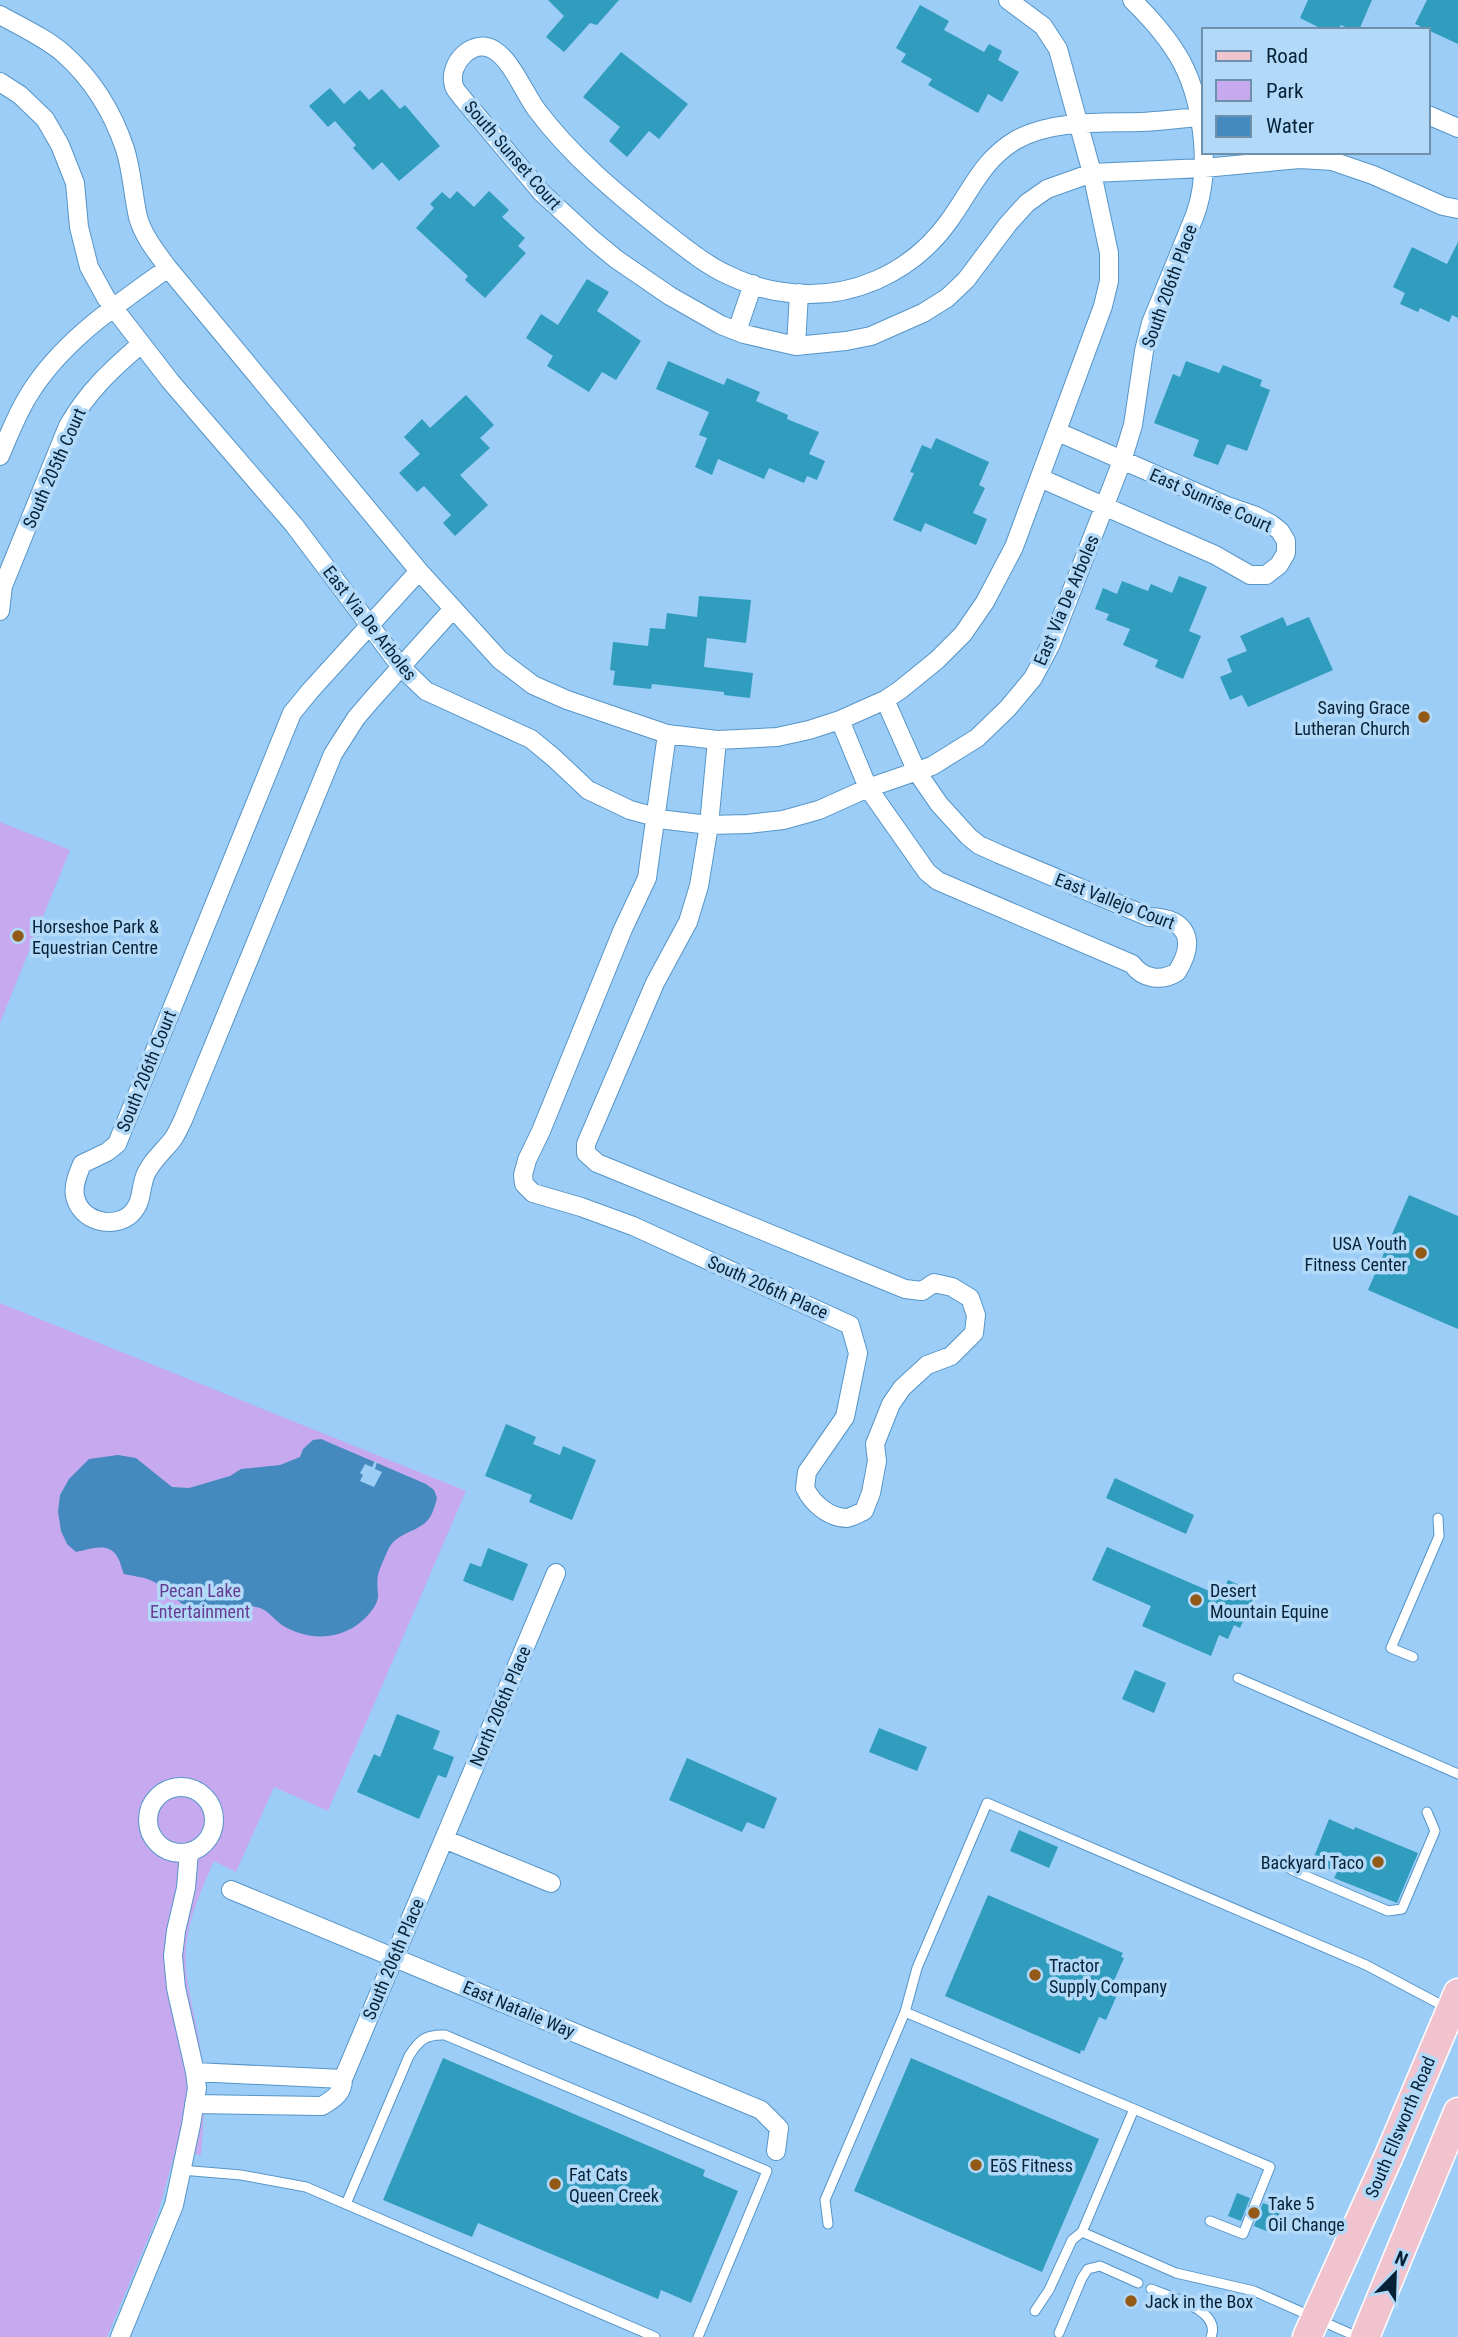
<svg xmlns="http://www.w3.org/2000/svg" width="1458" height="2337" viewBox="0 0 1458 2337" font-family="'Roboto Condensed',sans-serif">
	<rect width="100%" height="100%" fill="#9bcdf7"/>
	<path fill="#c6a9ee" d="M 0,822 L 70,850 L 0,1023 Z
		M 0,1303 L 466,1491 L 328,1811 L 274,1787 L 236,1872 L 214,1861 C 202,1888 189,1916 186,1947 C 183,1983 197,2018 201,2053 C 206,2087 204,2121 201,2155 L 175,2152 L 157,2217 L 107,2337 L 0,2337 Z"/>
	<path fill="#458abf" d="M 321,1439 L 426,1484 L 434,1490 L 437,1498 C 435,1506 432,1517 426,1522 C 414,1533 396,1533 388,1550 C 385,1557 380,1567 378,1575 C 375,1594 384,1596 369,1614 C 347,1640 311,1643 282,1625 C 273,1619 268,1609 256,1607 C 237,1604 218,1620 198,1613 C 180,1607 168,1587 150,1580 C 143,1577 133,1576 124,1574 C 121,1568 121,1563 118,1558 C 110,1541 90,1549 76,1552 L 67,1544 L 61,1531 L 58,1512 L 60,1495 L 69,1479 L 89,1459 L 118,1455 L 136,1458 L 172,1487 L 189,1488 L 230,1476 L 241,1469 L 280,1465 L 300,1457 L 303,1449 L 313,1440 Z"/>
	<path fill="#9bcdf7" d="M 375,1461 L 377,1462 L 375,1469 L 382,1472 L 374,1487 L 360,1481 L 363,1475 L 360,1473 L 365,1464 L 372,1467 Z"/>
	<path fill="#309cbe" d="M 548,0 L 619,0 L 597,25 L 590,23 L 564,52 L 546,37 L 564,16 Z
		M 1308,0 L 1372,0 L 1359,30 L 1352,30 L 1341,25 L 1338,30 L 1324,30 L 1300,18 Z
		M 1427,0 L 1458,0 L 1458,44 L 1428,30 L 1418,30 L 1420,26 L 1415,24 Z
		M 920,5 L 949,21 L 944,30 L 984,52 L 989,44 L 1002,51 L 998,60 L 1019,72 L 1002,102 L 988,94 L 978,113 L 928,85 L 932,79 L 901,62 L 906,54 L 896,48 Z
		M 621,52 L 688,104 L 659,139 L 649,131 L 627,157 L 609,141 L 620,127 L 583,97 Z
		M 330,88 L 344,104 L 360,90 L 369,100 L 382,89 L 400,109 L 405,105 L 440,146 L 399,181 L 382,162 L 373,170 L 353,148 L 356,145 L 335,121 L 328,127 L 309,106 Z
		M 457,191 L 474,207 L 489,191 L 509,210 L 502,217 L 525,238 L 518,246 L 526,253 L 485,298 L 465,280 L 468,276 L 416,228 L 434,208 L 430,204 L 442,192 L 450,199 Z
		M 1458,242 L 1458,318 L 1452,315 L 1449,322 L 1420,308 L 1418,312 L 1400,304 L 1405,293 L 1393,287 L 1412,247 L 1447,264 Z
		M 587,279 L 609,292 L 597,311 L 641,341 L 616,380 L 602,372 L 589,392 L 547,366 L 553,356 L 526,338 L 541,314 L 558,325 Z
		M 668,361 L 724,385 L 727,378 L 760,392 L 756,401 L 788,415 L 787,419 L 819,432 L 809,454 L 825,461 L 817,480 L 807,476 L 804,483 L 769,468 L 764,479 L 718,459 L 712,475 L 695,467 L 707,438 L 699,435 L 709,412 L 656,389 Z
		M 1186,361 L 1219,373 L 1223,365 L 1262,380 L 1260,386 L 1270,390 L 1247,451 L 1227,444 L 1218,465 L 1193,456 L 1199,440 L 1154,423 L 1173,374 L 1180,377 Z
		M 466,395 L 494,425 L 480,438 L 490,448 L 460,475 L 488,505 L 455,536 L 443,523 L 451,515 L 424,486 L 417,492 L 399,473 L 420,454 L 404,437 L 422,419 L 430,428 Z
		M 936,438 L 989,462 L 979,485 L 985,488 L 973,513 L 987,519 L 976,545 L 925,523 L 921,532 L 893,520 L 914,473 L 910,472 L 922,445 L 931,449 Z
		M 1179,576 L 1207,587 L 1189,631 L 1201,636 L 1183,679 L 1155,667 L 1158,660 L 1123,645 L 1130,629 L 1106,620 L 1109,614 L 1095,609 L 1103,588 L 1117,594 L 1122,581 L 1148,591 L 1151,584 L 1172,593 Z
		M 699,596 L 751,600 L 746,643 L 707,638 L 704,667 L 753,673 L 750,698 L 724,695 L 724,692 L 652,684 L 651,689 L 613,685 L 615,671 L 610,670 L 613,642 L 648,646 L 650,628 L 665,629 L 667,613 L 697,617 Z
		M 1283,617 L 1287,626 L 1309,617 L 1333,670 L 1248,707 L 1242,695 L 1230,700 L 1220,677 L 1232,672 L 1227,659 L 1247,651 L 1240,636 Z
		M 1409,1195 L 1458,1216 L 1458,1329 L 1368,1290 Z
		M 506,1424 L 536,1437 L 533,1444 L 560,1455 L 563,1446 L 596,1460 L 572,1520 L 529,1502 L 532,1495 L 485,1476 Z
		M 1115,1478 L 1194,1515 L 1186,1534 L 1106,1498 Z
		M 1107,1547 L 1221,1596 L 1228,1580 L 1256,1592 L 1240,1628 L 1234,1625 L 1228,1639 L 1219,1635 L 1211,1656 L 1142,1626 L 1151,1606 L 1092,1580 Z
		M 488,1548 L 528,1564 L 513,1601 L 463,1581 L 470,1563 L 481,1567 Z
		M 1135,1670 L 1166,1683 L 1154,1713 L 1122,1699 Z
		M 397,1714 L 440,1731 L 433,1749 L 454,1757 L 446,1778 L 438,1775 L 419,1819 L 357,1792 L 374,1754 L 380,1757 Z
		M 879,1728 L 927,1747 L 917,1771 L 869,1752 Z
		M 687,1758 L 777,1798 L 764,1829 L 747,1822 L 742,1832 L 669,1800 Z
		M 1329,1819 L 1354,1830 L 1355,1827 L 1418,1853 L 1397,1903 L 1334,1878 L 1337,1872 L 1312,1862 Z
		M 1019,1830 L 1058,1847 L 1049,1868 L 1010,1851 Z
		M 988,1895 L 1123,1953 L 1121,1957 L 1124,1958 L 1109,1992 L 1117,1995 L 1106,2020 L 1099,2017 L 1084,2051 L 1081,2050 L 1080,2054 L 945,1996 Z
		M 443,2058 L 705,2170 L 703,2176 L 738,2191 L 691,2303 L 661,2290 L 658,2299 L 478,2223 L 472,2237 L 383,2200 Z
		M 911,2058 L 1099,2139 L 1042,2272 L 854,2191 Z
		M 1237,2193 L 1250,2198 L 1241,2221 L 1228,2216 Z
		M 1263,2203 L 1281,2210 L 1271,2233 L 1254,2226 Z"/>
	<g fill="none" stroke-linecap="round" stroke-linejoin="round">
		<defs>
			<path id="lane" d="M 1413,1657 L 1391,1648 L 1439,1536 L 1438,1518
				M 1238,1678 L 1458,1774
				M 1279,1861 L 1292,1870 L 1388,1911 L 1402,1909 L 1435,1831 L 1427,1812
				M 1134,2109 L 1270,2167 L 1243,2234 L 1210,2221
				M 181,2170 L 241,2175 L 306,2187 L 655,2337
				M 346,2204 L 409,2056 C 419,2040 426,2034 445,2035 L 767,2171 L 698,2337
				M 828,2224 L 825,2200 L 905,2012
				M 1151,2289 C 1170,2297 1222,2310 1211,2337
				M 1035,2311 L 1049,2290 L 1072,2240 L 1082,2232
				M 1059,2333 L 1082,2278 L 1088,2269 L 1100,2266 L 1138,2283
				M 1358,2337 L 1254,2291 L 1176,2273 L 1082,2232 L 1134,2109 L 905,2012 L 917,1968 L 987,1803 L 1366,1965 L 1449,2009"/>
			<path id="street" d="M 0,15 C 21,27 46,38 64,54 C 92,79 113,113 125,149 C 132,171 133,195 138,217 C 143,236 157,253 168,268 L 419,571 L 500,660 L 533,685 L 567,700 L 667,734 L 717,740 L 777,737 L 809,730 L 840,720 L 885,700 L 900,690 L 937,660 L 963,634 L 985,602 L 1014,547 L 1103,306 L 1109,281 L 1109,253 L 1092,173 L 1058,49 L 1043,26 L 1008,0
				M 0,82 L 20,95 L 45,119 L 60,145 L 75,183 L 79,227 L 89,267 L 106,298 L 171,382 L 294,525 L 401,667 L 426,691 L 531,739 L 554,758 L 588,790 L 630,810 L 667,820 L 709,825 L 748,824 L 783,820 L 819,810 L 868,788 L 932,766 L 977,738 L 1008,708 L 1033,678 L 1051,644 L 1122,461 L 1133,425 L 1144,351 L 1151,323 L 1195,215 C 1204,190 1205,167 1203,141 C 1197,77 1177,44 1132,0
				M 1428,115 L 1458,128
				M 1204,117 C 1183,118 1162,121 1141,122 C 1102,123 1051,120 1016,140 C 982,160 971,191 949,221 C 911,274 848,302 783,292 C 764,290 745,283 728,275 C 704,264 683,246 662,230 C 617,194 571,156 536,109 C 524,92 511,60 494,50 C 473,37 447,64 454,86 C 455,90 460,95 463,99 L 542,193 L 593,240 L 616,259 L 670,296 L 721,325 L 744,334 L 796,346 L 846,341 L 871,336 L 923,313 L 947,298 L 966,280 L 1008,224 L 1027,203 L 1047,189 L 1092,173 L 1204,168 L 1300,159 L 1332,161 L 1373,175 L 1443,206 L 1458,209
				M 737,331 L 753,284
				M 796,346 L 799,293
				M 0,456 C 9,435 17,413 30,393 C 63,340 118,304 168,268
				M 1040,478 L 1215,555 L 1250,575 L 1266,575 L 1279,565 L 1286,553 L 1286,541 L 1280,531 L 1271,524 L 1256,516 L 1227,506 L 1058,432
				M 419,571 L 310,691 L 292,713 L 117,1144 L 107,1152 L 82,1164 C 78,1174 73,1185 75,1196 C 80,1221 113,1230 131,1214 C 142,1203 140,1192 144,1179 C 148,1164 164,1151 173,1139 C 177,1133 180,1126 183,1120 L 333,754 L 356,718 L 374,697 L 452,610
				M 0,611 L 3,586 L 68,426 C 88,391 111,370 141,344
				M 840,720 L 868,788 L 927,872 L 938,881 L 1132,964 C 1143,979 1161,982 1177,972 C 1197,940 1187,918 1149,917 L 999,854 L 979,845 L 969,837 L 939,804 L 917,772 L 885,700
				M 667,734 L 647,878 L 623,929 L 541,1131 L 527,1160 L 523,1175 L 524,1184 L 533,1193 L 581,1207 L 633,1226 L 850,1325 L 858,1353 L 845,1417 L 807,1472 L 805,1488 C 812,1503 829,1518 847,1518 C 852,1517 859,1513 864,1511 L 871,1493 L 877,1461 L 875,1444 L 891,1404 L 902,1388 L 927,1365 L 951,1356 L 974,1333 L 976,1315 L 970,1298 L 952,1287 L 934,1283 L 922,1291 L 905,1289 L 597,1163 L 586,1153 L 586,1144 L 655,983 L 688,922 L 699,886 L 709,825 L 717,740
				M148 1820a33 33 0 1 1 66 0a33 33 0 1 1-66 0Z
				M 444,1839 L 551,1883
				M 231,1890 L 761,2110 L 779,2128 L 776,2151
				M 195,2072 L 343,2079
				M 194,2104 L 322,2106 C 333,2099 343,2094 343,2079 L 556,1573
				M 120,2337 L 174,2205 L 191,2125 L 197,2088 L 195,2072 L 176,1988 L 173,1956 L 176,1931 L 186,1888 L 189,1852"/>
			<path id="primary" d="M 1307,2337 L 1388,2158 L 1458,1993
				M 1365,2337 L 1458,2112"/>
		</defs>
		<use href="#lane" stroke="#5695c7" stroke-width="11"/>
		<use href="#street" stroke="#5695c7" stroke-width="20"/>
		<use href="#primary" stroke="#fff" stroke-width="31"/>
		<use href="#lane" stroke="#fff" stroke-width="9"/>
		<use href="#street" stroke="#fff" stroke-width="18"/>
		<use href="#primary" stroke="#f0c3ce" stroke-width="28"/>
	</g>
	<g fill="#935916" stroke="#b3d9f9" stroke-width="2.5">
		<circle cx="1424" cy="717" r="7"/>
		<circle cx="18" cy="936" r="7"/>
		<circle cx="1421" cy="1253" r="7"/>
		<circle cx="1196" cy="1600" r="7"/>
		<circle cx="1378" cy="1862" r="7"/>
		<circle cx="1035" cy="1975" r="7"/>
		<circle cx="976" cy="2165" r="7"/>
		<circle cx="555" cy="2184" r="7"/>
		<circle cx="1254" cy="2213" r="7"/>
		<circle cx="1131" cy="2301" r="7"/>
	</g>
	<g text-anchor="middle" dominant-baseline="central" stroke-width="7" stroke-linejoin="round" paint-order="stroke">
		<g font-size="18" fill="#072236" stroke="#b3d9f9">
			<text transform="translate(513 155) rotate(49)">South Sunset Court</text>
			<text transform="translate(1169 286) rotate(-70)">South 206th Place</text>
			<text transform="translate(54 468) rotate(-66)">South 205th Court</text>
			<text transform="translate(1211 500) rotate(24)">East Sunrise Court</text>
			<text transform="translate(1066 600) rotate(-67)">East Via De Arboles</text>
			<text transform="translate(370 623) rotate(52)">East Via De Arboles</text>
			<text transform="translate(1115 901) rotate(21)">East Vallejo Court</text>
			<text transform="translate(146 1071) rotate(-68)">South 206th Court</text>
			<text transform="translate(768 1287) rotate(24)">South 206th Place</text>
			<text transform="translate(500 1706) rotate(-67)">North 206th Place</text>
			<text transform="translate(393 1959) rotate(-67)">South 206th Place</text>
			<text transform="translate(519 2009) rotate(23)">East Natalie Way</text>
			<text transform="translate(1400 2127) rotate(-67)">South Ellsworth Road</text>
		</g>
		<g font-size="18" fill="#072236" stroke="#b3d9f9" text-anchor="start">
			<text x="1410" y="707" text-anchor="end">Saving Grace<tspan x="1410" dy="21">Lutheran Church</tspan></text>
			<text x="32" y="926">Horseshoe Park &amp;<tspan x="32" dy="21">Equestrian Centre</tspan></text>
			<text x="1407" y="1243" text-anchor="end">USA Youth<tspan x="1407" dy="21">Fitness Center</tspan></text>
			<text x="1210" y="1590">Desert<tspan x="1210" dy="21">Mountain Equine</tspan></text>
			<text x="1364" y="1862" text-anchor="end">Backyard Taco</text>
			<text x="1049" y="1965">Tractor<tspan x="1049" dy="21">Supply Company</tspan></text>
			<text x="990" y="2165">EōS Fitness</text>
			<text x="569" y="2174">Fat Cats<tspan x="569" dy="21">Queen Creek</tspan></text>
			<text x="1268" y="2203">Take 5<tspan x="1268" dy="21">Oil Change</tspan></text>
			<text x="1145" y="2301">Jack in the Box</text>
		</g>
		<g font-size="18" fill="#663d92" stroke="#b3d9f9">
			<text x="200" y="1590">Pecan Lake<tspan x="200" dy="21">Entertainment</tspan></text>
		</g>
	</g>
	<rect x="1202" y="28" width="228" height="126" fill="#b3d9f9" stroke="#6e90ab" stroke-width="2"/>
	<rect x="1216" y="51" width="35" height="10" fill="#f0c3ce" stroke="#6e90ab" stroke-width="2"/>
	<text x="1266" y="63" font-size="21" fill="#072236">Road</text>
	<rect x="1216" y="80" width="35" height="21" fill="#c6a9ee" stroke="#6e90ab" stroke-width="2"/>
	<text x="1266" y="98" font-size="21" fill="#072236">Park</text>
	<rect x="1216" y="116" width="35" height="21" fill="#458abf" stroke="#6e90ab" stroke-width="2"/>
	<text x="1266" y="133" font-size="21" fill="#072236">Water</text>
	<g transform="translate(1395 2274) rotate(23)" stroke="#b3d9f9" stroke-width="5" paint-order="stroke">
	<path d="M0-5L12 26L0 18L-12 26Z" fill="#072236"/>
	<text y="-10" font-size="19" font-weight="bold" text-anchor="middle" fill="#072236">N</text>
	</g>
</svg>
